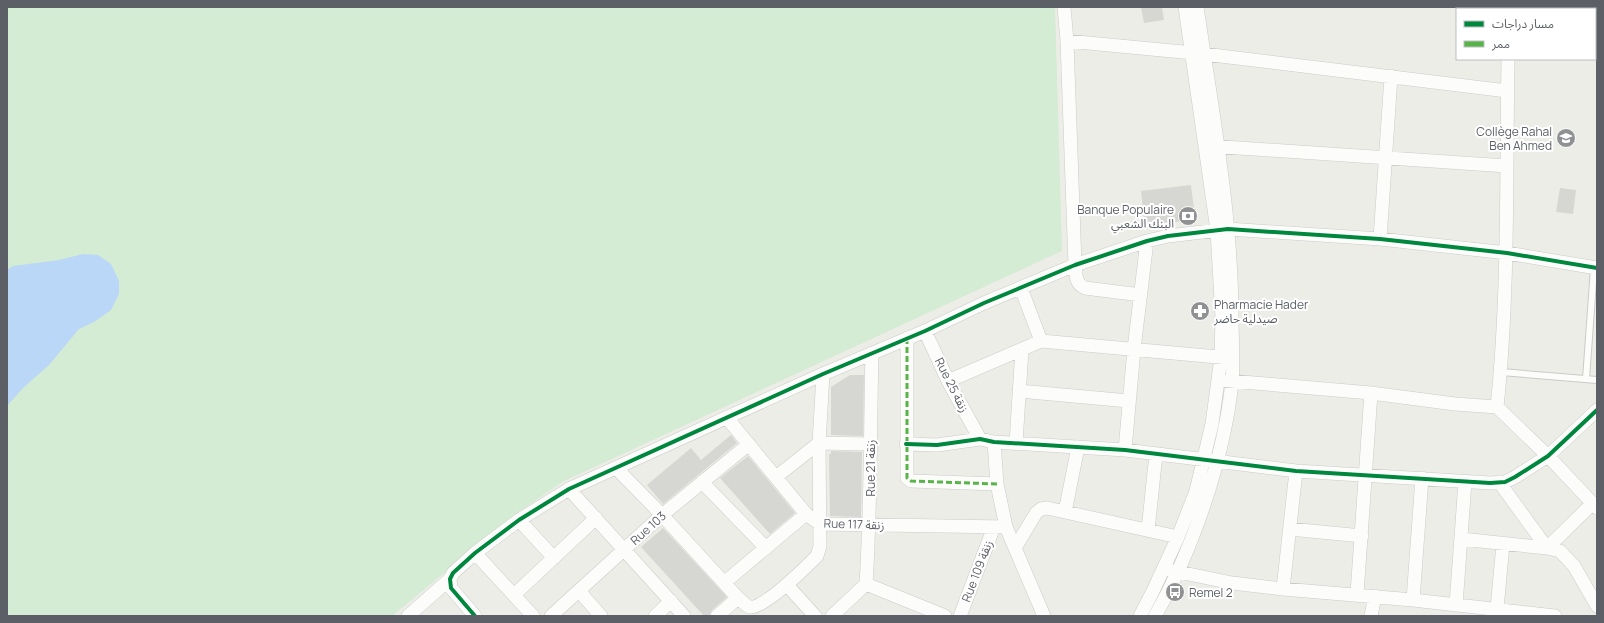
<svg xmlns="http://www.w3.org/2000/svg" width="1604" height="623" viewBox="0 0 1604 623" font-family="Manrope,'Noto Sans Arabic',sans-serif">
	<rect width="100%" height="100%" fill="#edede7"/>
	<path fill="#d4ebd4" d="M 7,7 L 1055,7 L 1062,251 L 564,481 L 517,513 L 392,616 L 7,616 Z"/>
	<path fill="#bbd7f8" d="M 83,254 L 98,255 L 111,264 L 119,281 L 119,294 L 111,310 L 94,322 L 79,329 L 49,365 L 23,388 L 7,406 L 7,270 L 13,266 L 59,260 Z"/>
	<path fill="#d6d6d2" d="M 1141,7 L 1162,7 L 1164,20 L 1144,23 Z
		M 1191,185 L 1195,218 L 1145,229 L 1141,191 Z
		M 1560,188 L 1576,190 L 1573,214 L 1556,212 Z
		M 850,375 L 864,375 L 863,436 L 831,435 L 831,387 Z
		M 731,435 L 737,443 L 663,504 L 647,485 L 691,448 L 701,460 Z
		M 831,451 L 862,452 L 861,517 L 830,516 L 829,454 L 831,454 Z
		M 748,456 L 795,513 L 770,534 L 720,478 Z
		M 663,528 L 727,597 L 712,610 L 709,616 L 704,616 L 641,547 Z"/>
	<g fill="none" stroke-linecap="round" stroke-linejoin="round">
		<defs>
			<path id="lane" d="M 1501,372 L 1597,380
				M 1586,379 L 1594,268"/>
			<path id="street" d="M 1064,7 L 1067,41 L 1075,265 C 1076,274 1075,284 1085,288 L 1141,295
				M 1509,9 L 1509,7
				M 1067,41 L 1204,54 L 1507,91
				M 1209,146 L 1507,166
				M 1380,239 L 1391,76
				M 1021,288 L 1041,341 L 1229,358
				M 925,331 L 948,381 L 980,439
				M 907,338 L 907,478 L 911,481 L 997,484
				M 1219,380 L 1371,393 L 1455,404 L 1497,407 C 1509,292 1506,175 1508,59
				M 948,381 L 1041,341
				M 1019,391 L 1129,401
				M 1497,407 L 1548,456 L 1597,508
				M 727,418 L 806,514 L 820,524 L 1006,527
				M 994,442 L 997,484 L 1006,527 L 1044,616
				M 1016,443 L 1022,349
				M 906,444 L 937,445 L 980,439 L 994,442 L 1125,450 L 1296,471 L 1490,483 L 1505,482 L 1515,477 L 1548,456 L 1597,410
				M 1125,450 L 1134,349 L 1147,241
				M 616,468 L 662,515 L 738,598 C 741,600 746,606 750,607 C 763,610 807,566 817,556 L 820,546 L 819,443 L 823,374
				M 776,477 L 819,443 L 869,444
				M 702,482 L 766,548
				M 1499,482 L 1547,548 L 1593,503
				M 569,489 L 684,616
				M 1065,512 L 1078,447
				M 519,520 L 554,558
				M 1290,529 L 1362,536
				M 1148,530 L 1156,454
				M 1461,539 L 1547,548 L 1560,551 L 1574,566 L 1597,606
				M 1015,548 L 1036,513 L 1041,509 L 1047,508 L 1178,537
				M 475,553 L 533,616
				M 1169,570 L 1232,583 L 1283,589 L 1413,600 L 1555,616
				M 725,582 L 806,514
				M 866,584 C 871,507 870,430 872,353
				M 866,584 L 945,616
				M 787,585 L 815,616
				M 1283,589 L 1296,471
				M 579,591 L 601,616
				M 1357,594 L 1371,393
				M 514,595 L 596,518
				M 1413,600 L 1422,478
				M 1456,605 L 1465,482
				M 1497,609 L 1503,544
				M 408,616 L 450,579
				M 475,616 L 451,588 L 450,579 L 453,573 L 475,553 L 519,520 L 569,489 L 823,374 L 925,331 L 984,303 L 1075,265 L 1147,241 L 1168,236 L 1228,229 L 1380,239 L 1507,253 L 1597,268
				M 551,616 L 662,515 L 749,444
				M 655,616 L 671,601
				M 717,616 L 738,598
				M 832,616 L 866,584
				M 960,616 L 994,527
				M 1140,616 L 1153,591 L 1178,537 L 1196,491 L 1212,424 L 1221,358 L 1222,318 L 1217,230 L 1185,7
				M 1155,616 C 1193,550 1224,458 1232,382 C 1234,361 1232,340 1232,319 C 1232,214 1212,110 1197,7
				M 1371,616 L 1375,596"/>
		</defs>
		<use href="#lane" stroke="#cacbc9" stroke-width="8"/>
		<use href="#street" stroke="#cacbc9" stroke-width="14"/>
		<use href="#lane" stroke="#fcfcfb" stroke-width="6"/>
		<use href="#street" stroke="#fcfcfb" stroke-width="13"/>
		<path stroke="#58b449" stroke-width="3" stroke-dasharray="6 3" stroke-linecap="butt" d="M 907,338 L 907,478 L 911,481 L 997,484"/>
		<defs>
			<path id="cycleway" d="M 906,444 L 937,445 L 980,439 L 994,442 L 1125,450 L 1296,471 L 1490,483 L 1505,482 L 1515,477 L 1548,456 L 1597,410
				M 475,616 L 451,588 L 450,579 L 453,573 L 475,553 L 519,520 L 569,489 L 823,374 L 925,331 L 984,303 L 1075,265 L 1147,241 L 1168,236 L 1228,229 L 1380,239 L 1507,253 L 1597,268"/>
		</defs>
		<use href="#cycleway" stroke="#fff" stroke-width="6"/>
		<use href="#cycleway" stroke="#00873e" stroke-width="4"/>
	</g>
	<defs>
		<symbol id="school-disc" viewBox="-11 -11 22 22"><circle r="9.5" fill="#8f9193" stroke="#fff"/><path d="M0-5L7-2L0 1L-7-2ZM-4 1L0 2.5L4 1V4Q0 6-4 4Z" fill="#fff"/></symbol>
		<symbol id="bank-disc" viewBox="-11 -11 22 22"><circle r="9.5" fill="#8f9193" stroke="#fff"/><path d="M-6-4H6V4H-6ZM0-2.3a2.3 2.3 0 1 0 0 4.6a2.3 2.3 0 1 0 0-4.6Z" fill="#fff"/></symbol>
		<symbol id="pharmacy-disc" viewBox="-11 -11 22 22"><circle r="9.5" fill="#8f9193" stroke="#fff"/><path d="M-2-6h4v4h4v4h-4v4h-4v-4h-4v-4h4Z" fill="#fff"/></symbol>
		<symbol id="bus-disc" viewBox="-11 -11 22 22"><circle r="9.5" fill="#8f9193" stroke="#fff"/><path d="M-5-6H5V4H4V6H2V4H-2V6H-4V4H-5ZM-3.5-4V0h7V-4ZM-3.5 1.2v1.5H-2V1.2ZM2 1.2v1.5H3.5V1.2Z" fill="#fff"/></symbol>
	</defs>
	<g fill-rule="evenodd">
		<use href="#school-disc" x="1555" y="127" width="22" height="22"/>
		<use href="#bank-disc" x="1177" y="205" width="22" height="22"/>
		<use href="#pharmacy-disc" x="1189" y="300" width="22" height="22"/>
		<use href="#bus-disc" x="1164" y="581" width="22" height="22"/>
	</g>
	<g text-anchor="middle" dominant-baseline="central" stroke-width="4" stroke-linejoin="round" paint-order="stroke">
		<g font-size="12" fill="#5c5f66" stroke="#fff" text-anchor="end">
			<text x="1552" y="131">Collège Rahal<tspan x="1552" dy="14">Ben Ahmed</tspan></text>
			<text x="1174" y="209">Banque Populaire<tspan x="1174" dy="14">البنك الشعبي</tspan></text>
			<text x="1214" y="304" text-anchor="start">Pharmacie Hader<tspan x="1214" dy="14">صيدلية حاضر</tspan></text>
			<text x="1189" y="592" text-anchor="start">Remel 2</text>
		</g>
		<g font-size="12" fill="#5c5f66" stroke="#fff">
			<text transform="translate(952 385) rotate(63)">Rue 25 زنقة</text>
			<text transform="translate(870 468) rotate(-90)">Rue 21 زنقة</text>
			<text transform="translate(854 524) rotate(2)">Rue 117 زنقة</text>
			<text transform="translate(648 528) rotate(-42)">Rue 103</text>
			<text transform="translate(977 571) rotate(-69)">Rue 109 زنقة</text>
		</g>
	</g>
	<rect width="1604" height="623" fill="none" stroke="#5c5f66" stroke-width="16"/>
	<rect x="1456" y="8" width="140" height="52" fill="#ffffff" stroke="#bebfc2"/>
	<rect x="1464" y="21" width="20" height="6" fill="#00873e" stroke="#bebfc2"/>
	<text x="1492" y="28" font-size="12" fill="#5c5f66">مسار دراجات</text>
	<rect x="1464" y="41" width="20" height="6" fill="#58b449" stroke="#bebfc2"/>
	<text x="1492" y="48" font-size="12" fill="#5c5f66">ممر</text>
</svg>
